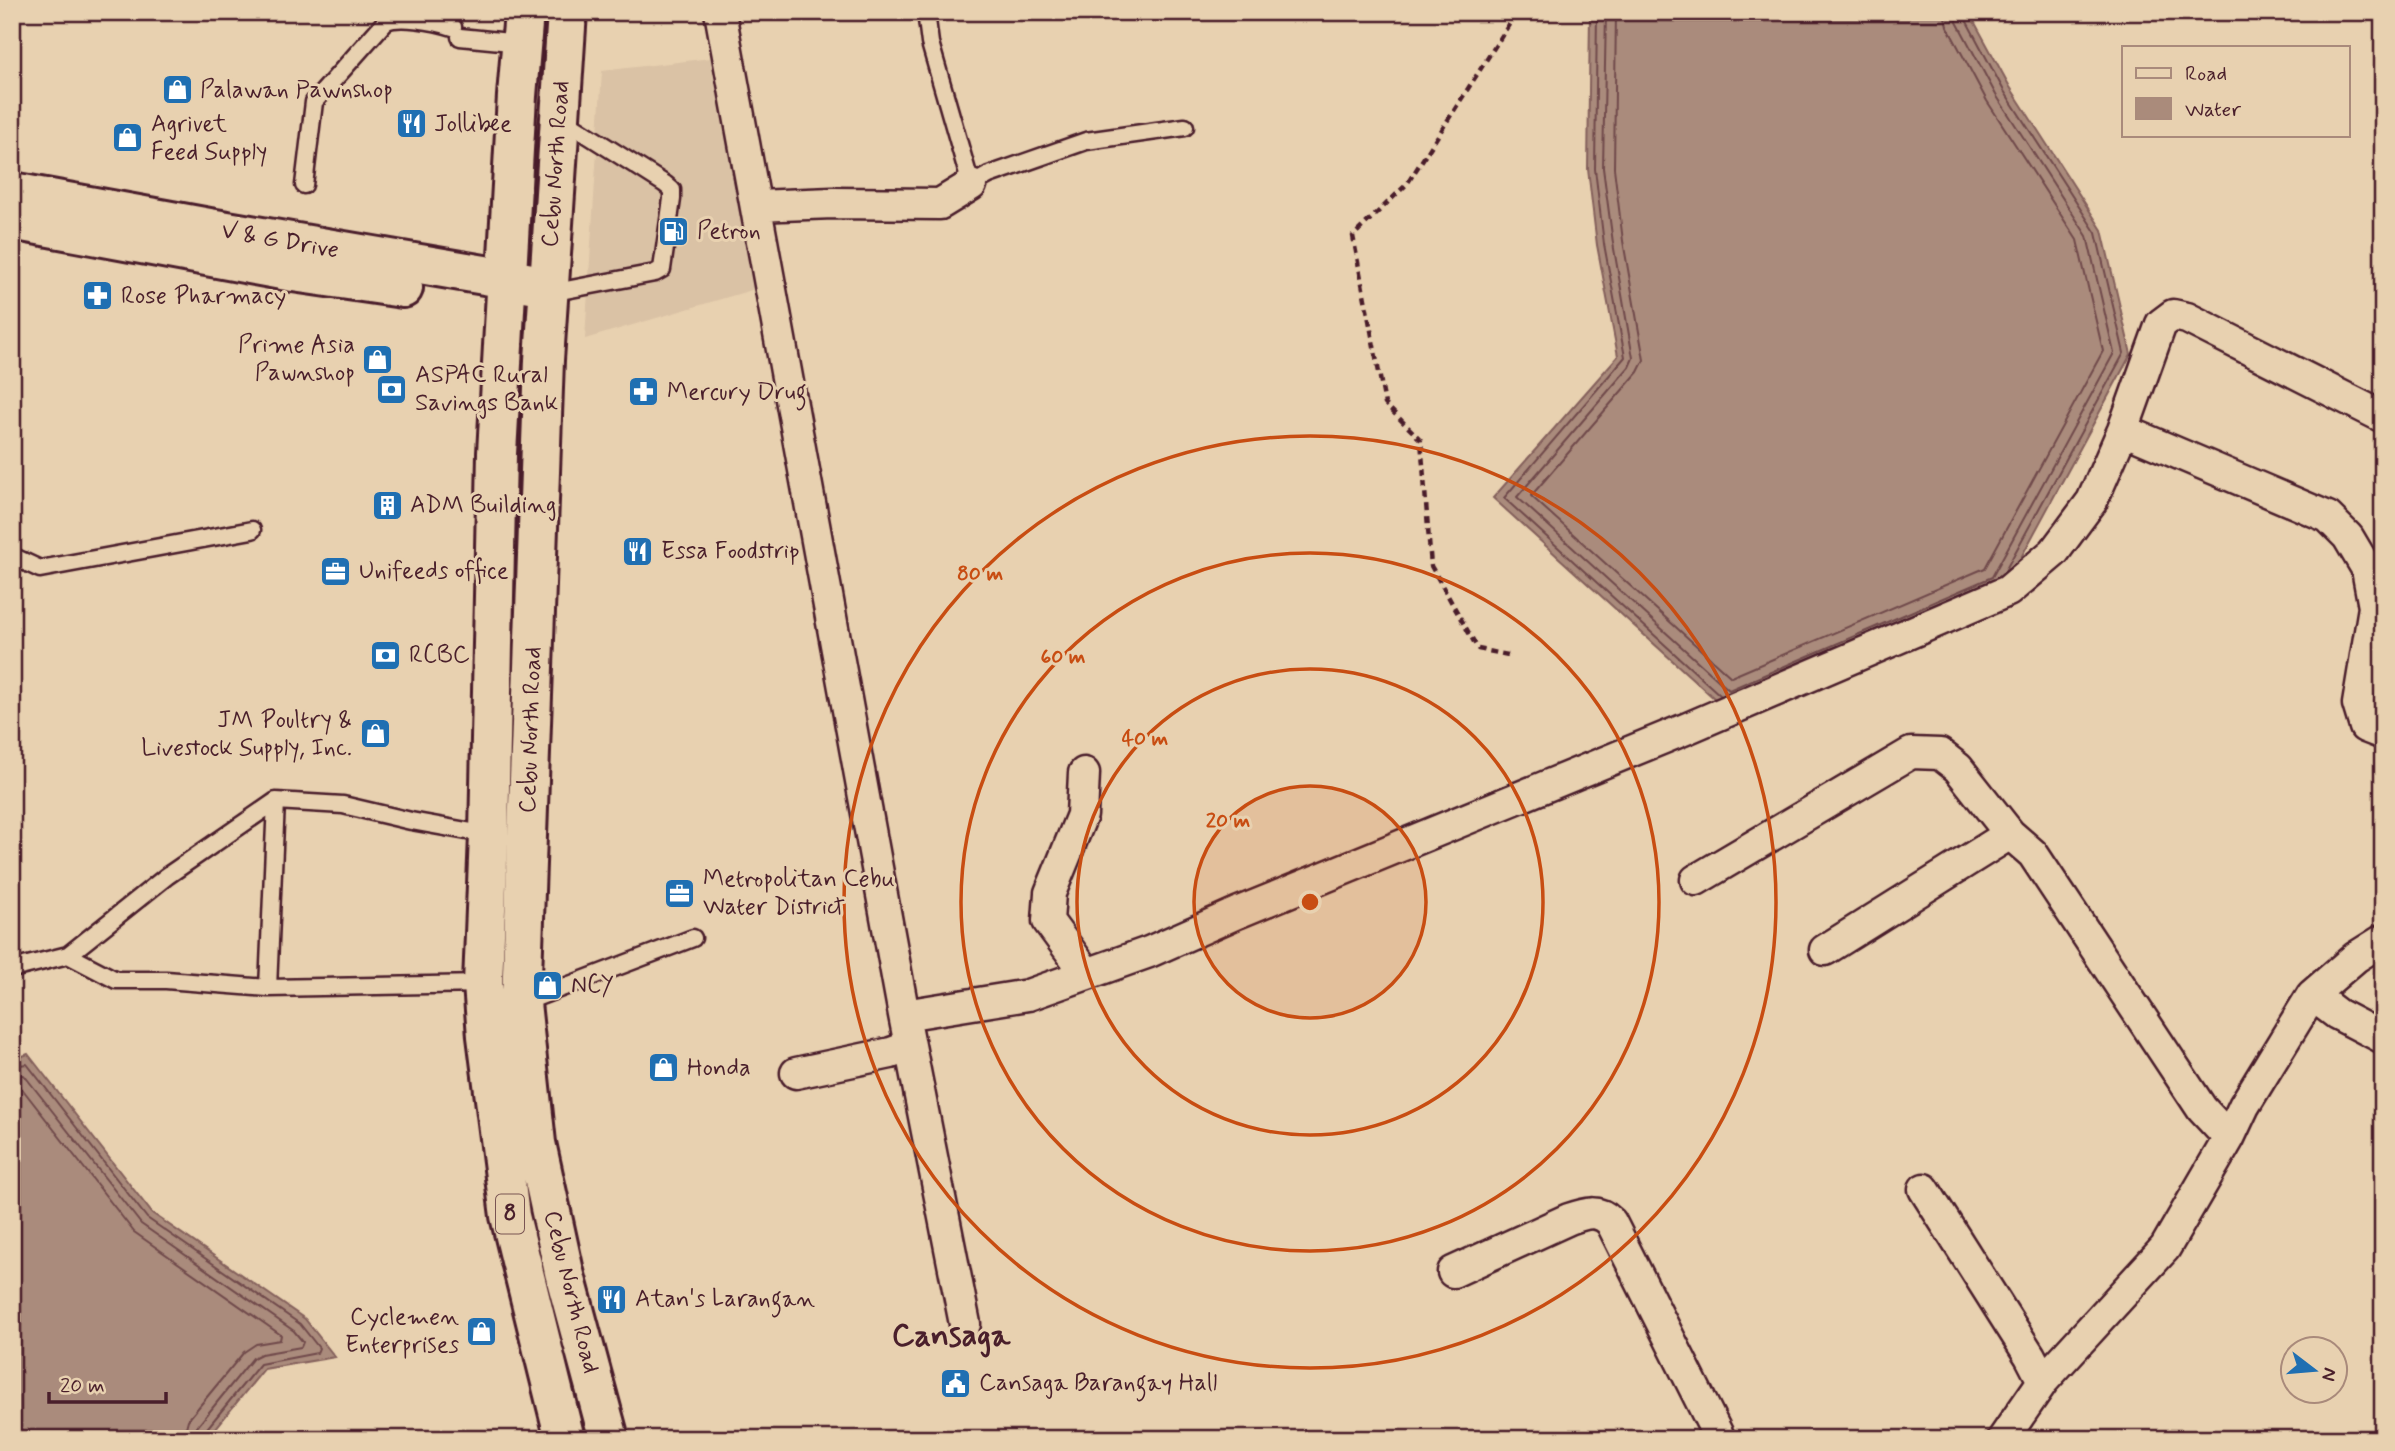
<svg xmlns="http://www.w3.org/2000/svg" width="2395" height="1451" viewBox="0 0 2395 1451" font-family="Mynerve,sans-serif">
	<rect width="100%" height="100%" fill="#e8d1b0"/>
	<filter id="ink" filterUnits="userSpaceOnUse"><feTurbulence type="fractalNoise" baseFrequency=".0143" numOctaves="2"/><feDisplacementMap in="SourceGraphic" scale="14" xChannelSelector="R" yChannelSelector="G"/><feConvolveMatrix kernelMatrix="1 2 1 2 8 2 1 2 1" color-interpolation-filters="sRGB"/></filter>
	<g filter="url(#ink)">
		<path fill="#dac2a5" d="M 728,56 L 762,287 L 585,339 L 602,71 Z"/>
		<path fill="#aa8b7b" stroke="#84605b" stroke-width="2" d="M 1590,12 L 1969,12 L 2010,87 L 2102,230 L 2131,354 L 2004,589 L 1726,709 L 1493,498 L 1618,356 L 1597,245 L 1588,169 Z
			M 28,1054 L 152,1213 L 305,1319 L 335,1357 L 264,1369 L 207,1439 L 12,1439 L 12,1060 Z"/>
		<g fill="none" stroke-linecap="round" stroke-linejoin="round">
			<path stroke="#704a4b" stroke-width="2" d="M 1597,12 L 1595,169 L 1604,244 L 1625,357 L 1504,498 L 1721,696
				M 1606,12 L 1603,168 L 1613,243 L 1633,358 L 1629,367 L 1517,497 L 1729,690 L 1992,577 L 2114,353 L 2087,236 L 1996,95 L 1957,22 L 1955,12
				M 1616,12 L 1614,168 L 1623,241 L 1644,360 L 1638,372 L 1531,496 L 1731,677 L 1985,568 L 2103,351 L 2077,240 L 1987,101 L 1947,26 L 1944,12
				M 1964,12 L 1965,18 L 2004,91 L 2096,233 L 2124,353 L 2005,571
				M 12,1066 L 27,1064 L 147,1218 L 300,1324 L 319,1348 L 317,1353 L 260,1364 L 204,1432 L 202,1439
				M 12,1075 L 24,1075 L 141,1224 L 294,1331 L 303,1342 L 301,1347 L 261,1354 L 253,1358 L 197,1427 L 193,1439
				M 12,1085 L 20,1086 L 134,1232 L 281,1335 L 280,1340 L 256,1344 L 244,1352 L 188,1420 L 183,1439"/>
			<defs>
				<path id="lane" d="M 926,12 L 930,43 L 971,185 L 989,175 L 1086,141 L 1185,127
					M 460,37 L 521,43
					M 304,185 L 314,102 L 385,22 C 398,14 437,22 453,27
					M 550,293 L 655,273 L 662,269 L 672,199 L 672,190 L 665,184 L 561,118
					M 12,556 L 40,569 L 252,530
					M 276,801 L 268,988 L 483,984
					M 68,955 L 116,980 L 166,980 L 268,988
					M 12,969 L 68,955 L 167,876 L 276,801 L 343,805 L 411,821 L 489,835
					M 522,1003 L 693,938"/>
				<path id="street" d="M 720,12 L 904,1015 L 965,1324
					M 756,206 L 833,203 L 940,204 L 971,185
					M 2123,430 L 2328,517 L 2348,537 L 2367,569 L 2374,607 L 2358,704 L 2365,727 L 2383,734
					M 1084,773 L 1082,815 L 1050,893 L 1048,921 L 1087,974
					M 1696,880 L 1911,753 L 1940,754 L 1958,768 L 2010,834
					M 1825,950 L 2010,834 L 2033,854 L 2202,1109 L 2229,1138
					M 2312,995 L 2337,1014 L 2383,1038
					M 904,1015 L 1028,995 L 1149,952 L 1237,913 L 1688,728 L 2008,591 L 2054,552 L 2092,501 L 2123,430 L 2161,324 L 2173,315 L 2187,318 L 2383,417
					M 796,1073 L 891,1053 L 910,1046
					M 1924,1189 L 2030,1356 L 2043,1381
					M 1453,1272 L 1569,1219 C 1586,1213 1598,1209 1611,1222 L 1720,1439
					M 2003,1439 L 2043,1381 L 2165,1248 L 2229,1138 L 2244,1106 L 2312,995 L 2356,957 L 2383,940"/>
				<path id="secondary" d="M 12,192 L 209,228 L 549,286
					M 12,220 L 293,272 L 403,288"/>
				<path id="primary" d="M 524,12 L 517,96 L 497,453 L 489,835 L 483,984 L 487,1036 L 510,1216 L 565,1439
					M 567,12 L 544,360 L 521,1003 L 536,1143 L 564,1272 L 609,1439"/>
			</defs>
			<use href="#lane" stroke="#4a1f2b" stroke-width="21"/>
			<use href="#street" stroke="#4a1f2b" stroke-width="35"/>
			<use href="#secondary" stroke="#4a1f2b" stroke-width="44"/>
			<use href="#primary" stroke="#4a1f2b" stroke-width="44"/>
			<path stroke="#4a1f2b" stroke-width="4.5" stroke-dasharray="7 5" stroke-linecap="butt" d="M 1508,655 L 1478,649 L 1431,566 L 1421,440 L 1385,404 L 1353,236 L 1407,184 L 1517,12"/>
			<use href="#lane" stroke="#e8d1b0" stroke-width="16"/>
			<use href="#street" stroke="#e8d1b0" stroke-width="30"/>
			<use href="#secondary" stroke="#e8d1b0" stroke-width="38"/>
			<use href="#primary" stroke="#e8d1b0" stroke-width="38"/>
		</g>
	</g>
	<circle cx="1310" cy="902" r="116" fill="#c84d12" fill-opacity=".12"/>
	<g fill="none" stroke="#c84d12" stroke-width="3.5">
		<circle cx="1310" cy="902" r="116"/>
		<circle cx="1310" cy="902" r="233"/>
		<circle cx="1310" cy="902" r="349"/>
		<circle cx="1310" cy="902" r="466"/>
	</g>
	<defs>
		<symbol id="shop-square" viewBox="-11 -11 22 22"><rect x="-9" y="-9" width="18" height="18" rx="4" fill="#1f6fb2" stroke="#e8d1b0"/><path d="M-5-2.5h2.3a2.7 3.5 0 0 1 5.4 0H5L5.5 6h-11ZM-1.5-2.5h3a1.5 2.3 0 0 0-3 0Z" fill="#fff"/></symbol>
		<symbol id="restaurant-square" viewBox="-11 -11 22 22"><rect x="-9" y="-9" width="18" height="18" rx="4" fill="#1f6fb2" stroke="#e8d1b0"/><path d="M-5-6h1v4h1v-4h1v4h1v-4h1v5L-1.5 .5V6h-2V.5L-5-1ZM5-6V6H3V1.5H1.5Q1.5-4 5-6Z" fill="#fff"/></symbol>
		<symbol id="fuel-square" viewBox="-11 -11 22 22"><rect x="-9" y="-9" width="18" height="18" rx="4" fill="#1f6fb2" stroke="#e8d1b0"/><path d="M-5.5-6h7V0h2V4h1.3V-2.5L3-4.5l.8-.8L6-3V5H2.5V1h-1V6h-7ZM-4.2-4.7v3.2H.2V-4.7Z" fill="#fff"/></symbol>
		<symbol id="pharmacy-square" viewBox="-11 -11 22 22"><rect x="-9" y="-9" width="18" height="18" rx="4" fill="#1f6fb2" stroke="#e8d1b0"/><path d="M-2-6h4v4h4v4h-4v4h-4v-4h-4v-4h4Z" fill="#fff"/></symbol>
		<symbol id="bank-square" viewBox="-11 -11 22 22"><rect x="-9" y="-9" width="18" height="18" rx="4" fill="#1f6fb2" stroke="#e8d1b0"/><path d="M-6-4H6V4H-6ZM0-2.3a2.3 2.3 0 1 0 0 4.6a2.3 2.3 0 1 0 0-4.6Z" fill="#fff"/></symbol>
		<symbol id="building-square" viewBox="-11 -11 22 22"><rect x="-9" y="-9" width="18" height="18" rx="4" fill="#1f6fb2" stroke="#e8d1b0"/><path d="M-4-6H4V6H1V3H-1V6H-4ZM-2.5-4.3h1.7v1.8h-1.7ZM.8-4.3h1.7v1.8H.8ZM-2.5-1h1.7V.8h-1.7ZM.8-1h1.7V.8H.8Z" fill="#fff"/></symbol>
		<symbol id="office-square" viewBox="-11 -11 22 22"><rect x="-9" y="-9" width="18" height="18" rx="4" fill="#1f6fb2" stroke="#e8d1b0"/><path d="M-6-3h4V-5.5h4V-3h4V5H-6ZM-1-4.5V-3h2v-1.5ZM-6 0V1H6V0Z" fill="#fff"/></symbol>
		<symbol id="civic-square" viewBox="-11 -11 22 22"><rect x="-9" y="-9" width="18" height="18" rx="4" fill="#1f6fb2" stroke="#e8d1b0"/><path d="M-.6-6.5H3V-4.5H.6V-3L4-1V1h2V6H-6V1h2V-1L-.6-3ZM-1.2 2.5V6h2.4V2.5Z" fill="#fff"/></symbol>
	</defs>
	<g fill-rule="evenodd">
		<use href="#shop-square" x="160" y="72" width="35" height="35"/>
		<use href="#restaurant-square" x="394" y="106" width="35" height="35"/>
		<use href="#shop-square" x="110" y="120" width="35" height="35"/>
		<use href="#fuel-square" x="656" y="214" width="35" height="35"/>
		<use href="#pharmacy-square" x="80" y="278" width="35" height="35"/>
		<use href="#shop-square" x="360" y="342" width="35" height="35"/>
		<use href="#bank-square" x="374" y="372" width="35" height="35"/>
		<use href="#pharmacy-square" x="626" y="374" width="35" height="35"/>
		<use href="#building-square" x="370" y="488" width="35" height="35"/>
		<use href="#restaurant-square" x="620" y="534" width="35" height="35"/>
		<use href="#office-square" x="318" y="554" width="35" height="35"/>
		<use href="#bank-square" x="368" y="638" width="35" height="35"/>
		<use href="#shop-square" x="358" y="716" width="35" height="35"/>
		<use href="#office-square" x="662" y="876" width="35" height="35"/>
		<use href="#shop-square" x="530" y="968" width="35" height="35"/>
		<use href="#shop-square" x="646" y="1050" width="35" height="35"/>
		<use href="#restaurant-square" x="594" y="1282" width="35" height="35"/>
		<use href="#shop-square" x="464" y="1314" width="35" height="35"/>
		<use href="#civic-square" x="938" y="1366" width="35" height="35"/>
	</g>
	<g text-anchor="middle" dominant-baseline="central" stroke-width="6" stroke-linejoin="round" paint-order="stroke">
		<rect fill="#e8d1b0" stroke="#795453" stroke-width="2" x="496" y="1194.5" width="28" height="39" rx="5"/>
		<g font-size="23" font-weight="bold" fill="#4a1f2b">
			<text x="510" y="1214">8</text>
		</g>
		<g font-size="24" fill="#4a1f2b" stroke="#e8d1b0" text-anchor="start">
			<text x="200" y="90">Palawan Pawnshop</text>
			<text x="151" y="124">Agrivet<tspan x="151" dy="28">Feed Supply</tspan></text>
			<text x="434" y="124">Jollibee</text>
			<text x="697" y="231">Petron</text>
			<text x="121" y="296">Rose Pharmacy</text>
			<text x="355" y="345" text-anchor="end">Prime Asia<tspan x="355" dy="28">Pawnshop</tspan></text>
			<text x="415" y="375">ASPAC Rural<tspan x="415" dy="28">Savings Bank</tspan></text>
			<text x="667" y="392">Mercury Drug</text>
			<text x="410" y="505">ADM Building</text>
			<text x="661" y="551">Essa Foodstrip</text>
			<text x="359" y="571">Unifeeds office</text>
			<text x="409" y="655">RCBC</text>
			<text x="352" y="720" text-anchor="end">JM Poultry &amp;<tspan x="352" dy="28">Livestock Supply, Inc.</tspan></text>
			<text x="703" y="879">Metropolitan Cebu<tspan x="703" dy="28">Water District</tspan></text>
			<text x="571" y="985">NCY</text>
			<text x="687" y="1068">Honda</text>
			<text x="635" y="1299">Atan's Larangan</text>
			<text x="459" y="1317" text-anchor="end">Cyclemen<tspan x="459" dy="28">Enterprises</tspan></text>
			<text x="979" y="1383">Cansaga Barangay Hall</text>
		</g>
		<g font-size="24" fill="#4a1f2b" stroke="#e8d1b0">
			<text transform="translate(556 164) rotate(-86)">Cebu North Road</text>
			<text transform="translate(280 241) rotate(10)">V &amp; G Drive</text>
			<text transform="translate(531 730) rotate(-88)">Cebu North Road</text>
			<text transform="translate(571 1292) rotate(76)">Cebu North Road</text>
		</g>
		<g font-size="32" font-weight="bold" fill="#4a1f2b" stroke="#e8d1b0">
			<text x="951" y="1336">Cansaga</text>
		</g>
	</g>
	<circle cx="1310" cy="902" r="10" fill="#c84d12" stroke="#e8d1b0" stroke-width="3.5"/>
	<g font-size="21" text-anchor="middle" font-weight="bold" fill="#c84d12" stroke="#e8d1b0" stroke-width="6" stroke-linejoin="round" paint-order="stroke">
		<text x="980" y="580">80 m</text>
		<text x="1063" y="663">60 m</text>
		<text x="1145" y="745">40 m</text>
		<text x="1228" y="827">20 m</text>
	</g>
	<rect width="2395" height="1451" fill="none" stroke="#e8d1b0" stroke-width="42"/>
	<rect x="21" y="21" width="2353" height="1409" fill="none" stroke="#4a1f2b" stroke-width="2.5" filter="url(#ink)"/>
	<rect x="2122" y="46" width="228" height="91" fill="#e8d1b0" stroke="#a98a7b" stroke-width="2"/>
	<rect x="2136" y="68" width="35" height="10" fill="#e8d1b0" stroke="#a98a7b" stroke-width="2"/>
	<text x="2185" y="80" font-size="21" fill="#4a1f2b">Road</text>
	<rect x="2136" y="98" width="35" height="21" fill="#aa8b7b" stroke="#a98a7b" stroke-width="2"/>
	<text x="2185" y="116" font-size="21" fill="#4a1f2b">Water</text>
	<g transform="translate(2314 1370) rotate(106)"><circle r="33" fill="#e8d1b0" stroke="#a98a7b" stroke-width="2"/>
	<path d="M0-5L12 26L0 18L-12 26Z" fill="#1f6fb2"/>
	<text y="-10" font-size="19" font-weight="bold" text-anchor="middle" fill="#4a1f2b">N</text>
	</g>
	<path d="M49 1392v10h117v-10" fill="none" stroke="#4a1f2b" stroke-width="3.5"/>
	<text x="60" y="1392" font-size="21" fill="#4a1f2b" stroke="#e8d1b0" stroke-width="5" paint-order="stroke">20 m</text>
</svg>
